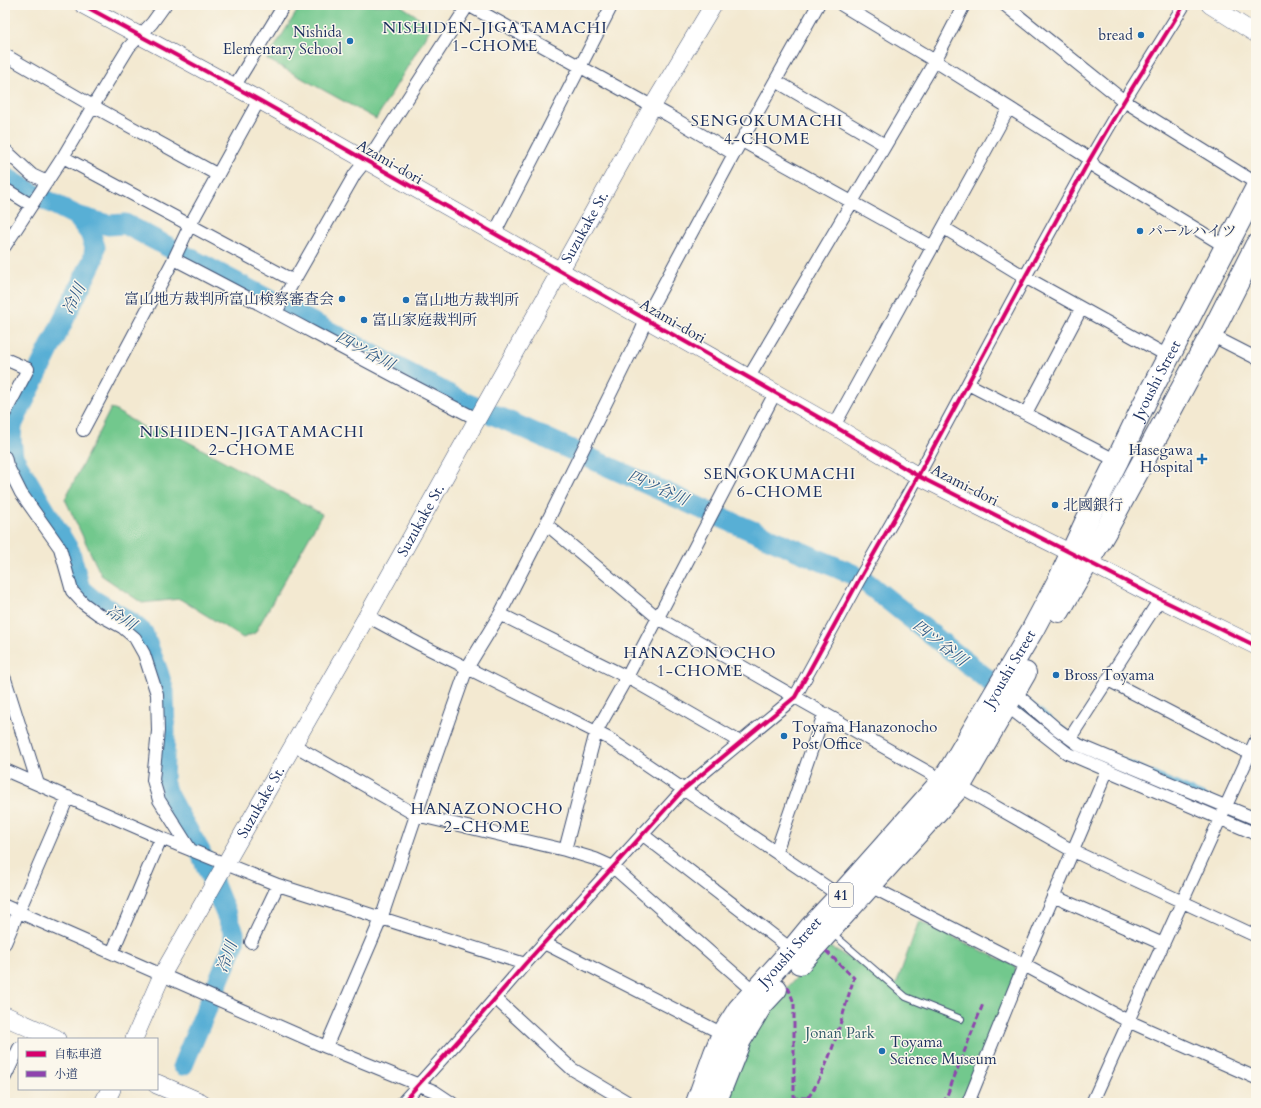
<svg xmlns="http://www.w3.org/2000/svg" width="1261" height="1108" viewBox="0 0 1261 1108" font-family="Cardo,'Noto Serif JP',serif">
	<rect width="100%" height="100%" fill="#fbf7ec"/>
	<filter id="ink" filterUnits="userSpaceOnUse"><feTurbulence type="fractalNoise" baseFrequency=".025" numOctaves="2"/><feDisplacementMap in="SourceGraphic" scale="8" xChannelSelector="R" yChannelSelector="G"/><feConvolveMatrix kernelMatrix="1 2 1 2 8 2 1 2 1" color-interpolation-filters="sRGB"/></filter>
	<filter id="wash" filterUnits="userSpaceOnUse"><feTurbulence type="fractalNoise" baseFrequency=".012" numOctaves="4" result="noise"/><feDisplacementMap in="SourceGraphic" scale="16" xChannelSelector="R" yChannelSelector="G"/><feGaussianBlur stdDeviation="0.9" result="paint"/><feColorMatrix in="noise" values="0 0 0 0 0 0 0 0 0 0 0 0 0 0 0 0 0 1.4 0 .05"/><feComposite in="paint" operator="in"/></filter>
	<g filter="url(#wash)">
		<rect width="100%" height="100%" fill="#f3e9d1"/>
		<path fill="#72c88d" stroke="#467c76" d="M 301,5 L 400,5 L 432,26 L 376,119 L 267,59 Z
			M 111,408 L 155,434 L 159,426 L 322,514 L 255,633 L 243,638 L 180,599 L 142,603 L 101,575 L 65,499 Z
			M 919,921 L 1015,966 L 1016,972 L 964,1103 L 725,1103 L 747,1044 L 768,1009 L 826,945 L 896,985 Z"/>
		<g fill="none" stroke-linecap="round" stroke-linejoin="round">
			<path stroke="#58afd5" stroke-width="21" d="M 5,177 L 30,192 L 77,216 L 108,225 L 125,224 L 463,402 L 499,417 L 720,517 L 852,574 L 867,583 L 1073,748 L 1256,827
				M 77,216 L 90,233 L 95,247 L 93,260 L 12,425 L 11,438 L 13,457 L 70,552 L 80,589 L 93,600 L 130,622 L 143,633 L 158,672 L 164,692 L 165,733 L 163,781 L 167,794 L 174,807 L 200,851 L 234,933 L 234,944 L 183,1065"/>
		</g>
	</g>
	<g filter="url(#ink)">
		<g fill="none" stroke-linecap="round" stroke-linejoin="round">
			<defs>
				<path id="lane" d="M 832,933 L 906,997 L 961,1019"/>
				<path id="street" d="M 468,5 L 668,115 L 734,154
					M 842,5 L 935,61 L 1090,159 L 1095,167 L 1226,247
					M 1005,5 L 1124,101 L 1256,183
					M 5,55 L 93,106 L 218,175
					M 776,81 L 885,145
					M 234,87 L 284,5
					M 742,141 L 933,247
					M 5,150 L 32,175 L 47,182
					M 63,157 L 294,281
					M 5,189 L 31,205
					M 944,228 L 1025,277 L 1168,356
					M 494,234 L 612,5
					M 5,246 L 63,157 L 93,106 L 129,47 L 152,23 L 165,5
					M 174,259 C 275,311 375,367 477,419
					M 276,312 L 355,174 L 375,149 L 468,5
					M 1211,335 L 1256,358
					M 5,359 L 28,369 L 5,413
					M 749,377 L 935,61 L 964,5
					M 968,384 L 1117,461
					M 1026,413 L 1081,309
					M 834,426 L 1009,108
					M 83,430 L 174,259 L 190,225 L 259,100
					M 5,457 L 7,465 L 21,493 L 60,548 L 72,591 L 83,603 L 98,614 L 122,627 L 135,638 L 144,654 L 157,694 L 158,731 L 153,780 L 159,800 L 190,849
					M 546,524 L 658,618 L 795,697 L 935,776 L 968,791 L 1073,851 L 1256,936
					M 500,614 L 627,677 L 740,742
					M 367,616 L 421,645 L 608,738 L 840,896
					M 5,679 L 38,784
					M 1108,680 L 1256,757
					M 1014,692 L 1057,729 L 1079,745 L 1256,819
					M 1006,705 L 1067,753 L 1256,834
					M 1070,738 L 1160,599
					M 294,745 L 416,815 L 565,850 L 595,859 L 613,867 L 755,992
					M 5,770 L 161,838 L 278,885 L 525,964
					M 642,834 L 792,950
					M 565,850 L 596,732 L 627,677 L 775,393
					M 776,852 L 824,714
					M 870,886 L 1024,965 L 1128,1021 L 1256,1078
					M 1053,896 L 1163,944
					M 5,906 L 326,1047 L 434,1091 L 452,1103
					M 251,942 L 278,885
					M 5,943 L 68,797
					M 544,943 L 723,1034
					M 112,953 L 161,838
					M 495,998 L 572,1069 L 629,1103
					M 326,1047 L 381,919 L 436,756 L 467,668 L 500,614 L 546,524 L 640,334 L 651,308 L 734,154 L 818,5
					M 5,1077 L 19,1048
					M 402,1103 L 474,1023 L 525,964 L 683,790 L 795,697 L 859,580 L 911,489 L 1025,277 L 1090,159 L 1124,101 L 1184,5
					M 968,1103 L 1024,965 L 1107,771
					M 1092,1103 L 1125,1030 L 1128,1021 L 1256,740"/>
				<g id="secondary">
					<path d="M 83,5 L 259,100 L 834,426 L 918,476 L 1071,553 L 1160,599 L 1256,646"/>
					<path d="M 1210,5 L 1256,34"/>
					<path id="s1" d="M 134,1039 L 162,975 L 367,616 L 652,107 L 713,5"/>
				</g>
				<path id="primary" d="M 5,1016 L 56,1039
					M 157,1084 L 201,1103
					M 104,1103 L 111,1089"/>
				<g id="highway">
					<path d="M 1059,611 L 1105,532 L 1211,335 L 1256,246"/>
					<path d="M 800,963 L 959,787 L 1025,673"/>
					<path id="s2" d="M 697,1103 L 715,1053 L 723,1034 L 739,1009 L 792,950 L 811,927 L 840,896 L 897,832 L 943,780 L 951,768 L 1033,629 L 1060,578 L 1085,524 L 1117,461 L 1145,402 L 1256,189"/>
					<path d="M 715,1103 L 740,1040 L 762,1004 L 776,989"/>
				</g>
			</defs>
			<use href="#lane" stroke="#3b4b6f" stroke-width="8"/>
			<use href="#street" stroke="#3b4b6f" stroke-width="14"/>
			<use href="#secondary" stroke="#3b4b6f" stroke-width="18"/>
			<use href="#primary" stroke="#3b4b6f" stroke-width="20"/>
			<use href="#highway" stroke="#3b4b6f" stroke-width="24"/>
			<use href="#lane" stroke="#fff" stroke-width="6"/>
			<use href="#street" stroke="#fff" stroke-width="12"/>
			<use href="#secondary" stroke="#fff" stroke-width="17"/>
			<use href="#primary" stroke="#fff" stroke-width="19"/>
			<use href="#highway" stroke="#fff" stroke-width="22"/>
			<path stroke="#8e44ad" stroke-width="3" stroke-dasharray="6 3" stroke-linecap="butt" d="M 788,987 L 794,1003 L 794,1098
				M 808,1098 C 832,1063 841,1018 854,978 L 824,949
				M 784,1103 C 793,1098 799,1098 808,1098 L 812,1103
				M 944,1103 L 983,1004"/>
			<defs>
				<path id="cycleway" d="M 83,5 L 259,100 L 834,426 L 918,476 L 1071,553 L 1160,599 L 1256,646
					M 402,1103 L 474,1023 L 525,964 L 683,790 L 795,697 L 859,580 L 911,489 L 1025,277 L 1090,159 L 1124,101 L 1184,5"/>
			</defs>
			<use href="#cycleway" stroke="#fbf7ec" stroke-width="6"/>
			<use href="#cycleway" stroke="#d6006c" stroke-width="4"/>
		</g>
	</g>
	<g fill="#1f6fb2" stroke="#fbf7ec" stroke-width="1.5">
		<circle cx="1141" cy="35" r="4"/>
		<circle cx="350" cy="41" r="4"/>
		<circle cx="1140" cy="231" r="4"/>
		<circle cx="342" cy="299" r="4"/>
		<circle cx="406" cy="300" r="4"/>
		<circle cx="364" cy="320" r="4"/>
		<path d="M1200 453h4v4h4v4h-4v4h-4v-4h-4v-4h4z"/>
		<circle cx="1055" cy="505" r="4"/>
		<circle cx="1056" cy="675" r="4"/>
		<circle cx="784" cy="736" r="4"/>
		<circle cx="882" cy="1051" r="4"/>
	</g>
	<g text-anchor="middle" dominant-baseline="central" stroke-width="3" stroke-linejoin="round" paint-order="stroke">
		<rect fill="#fbf7ec" stroke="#5e6b89" stroke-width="1" x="829" y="883" width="24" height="24" rx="3"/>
		<g font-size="14" font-weight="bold" fill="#1b2f5e">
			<text x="841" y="895">41</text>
		</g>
		<g font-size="15" fill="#1b2f5e" stroke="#fbf7ec" text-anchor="start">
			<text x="342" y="32" text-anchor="end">Nishida<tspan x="342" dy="17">Elementary School</tspan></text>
			<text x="1133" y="35" text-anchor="end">bread</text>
			<text x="1148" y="231">パールハイツ</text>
			<text x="334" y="299" text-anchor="end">富山地方裁判所富山検察審査会</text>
			<text x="414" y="300">富山地方裁判所</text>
			<text x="372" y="320">富山家庭裁判所</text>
			<text x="1193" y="450" text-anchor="end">Hasegawa<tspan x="1193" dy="17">Hospital</tspan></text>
			<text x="1063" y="505">北國銀行</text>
			<text x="1064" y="675">Bross Toyama</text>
			<text x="792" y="727">Toyama Hanazonocho<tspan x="792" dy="17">Post Office</tspan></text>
			<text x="890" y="1042">Toyama<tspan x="890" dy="17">Science Museum</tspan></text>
		</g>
		<g font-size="15" fill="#1b2f5e" stroke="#fbf7ec">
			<text transform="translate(390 162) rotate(30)">Azami-dori</text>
			<text stroke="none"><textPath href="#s1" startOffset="929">Suzukake St.</textPath></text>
			<text transform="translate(673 321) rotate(30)">Azami-dori</text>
			<text stroke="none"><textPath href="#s2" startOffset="864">Jyoushi Street</textPath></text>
			<text transform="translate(965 485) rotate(27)">Azami-dori</text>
			<text stroke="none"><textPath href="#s1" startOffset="593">Suzukake St.</textPath></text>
			<text stroke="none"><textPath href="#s2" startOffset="540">Jyoushi Street</textPath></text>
			<text stroke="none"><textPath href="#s1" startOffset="269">Suzukake St.</textPath></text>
			<text stroke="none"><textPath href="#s2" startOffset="180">Jyoushi Street</textPath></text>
		</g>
		<g font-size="15" fill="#355d6c" stroke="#fbf7ec">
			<text x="840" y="1033">Jonan Park</text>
		</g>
		<g font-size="16" letter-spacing="1" fill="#1b2f5e" stroke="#fbf7ec">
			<text x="495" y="28">NISHIDEN-JIGATAMACHI<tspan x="495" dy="18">1-CHOME</tspan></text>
			<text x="767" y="121">SENGOKUMACHI<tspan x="767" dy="18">4-CHOME</tspan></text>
			<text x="252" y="432">NISHIDEN-JIGATAMACHI<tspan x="252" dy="18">2-CHOME</tspan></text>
			<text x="780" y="474">SENGOKUMACHI<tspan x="780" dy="18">6-CHOME</tspan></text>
			<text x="700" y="653">HANAZONOCHO<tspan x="700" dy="18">1-CHOME</tspan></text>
			<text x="487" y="809">HANAZONOCHO<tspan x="487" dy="18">2-CHOME</tspan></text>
		</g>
		<g font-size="16" font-style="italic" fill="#305c88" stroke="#fbf7ec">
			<text transform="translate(74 299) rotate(-64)">冷川</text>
			<text transform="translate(365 351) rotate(28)">四ツ谷川</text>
			<text transform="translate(658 488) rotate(24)">四ツ谷川</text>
			<text transform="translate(121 618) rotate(33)">冷川</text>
			<text transform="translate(940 643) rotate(38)">四ツ谷川</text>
			<text transform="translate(227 957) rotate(-71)">冷川</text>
		</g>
	</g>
	<rect width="1261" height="1108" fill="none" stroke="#fbf7ec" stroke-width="20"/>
	<rect x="18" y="1038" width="140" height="52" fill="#fbf7ec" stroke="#a1a7b3"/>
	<rect x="26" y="1051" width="20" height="6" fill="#d6006c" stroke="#a1a7b3"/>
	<text x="54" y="1058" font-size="12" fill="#1b2f5e">自転車道</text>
	<rect x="26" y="1071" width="20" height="6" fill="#8e44ad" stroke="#a1a7b3"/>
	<text x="54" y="1078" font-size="12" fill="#1b2f5e">小道</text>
</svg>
